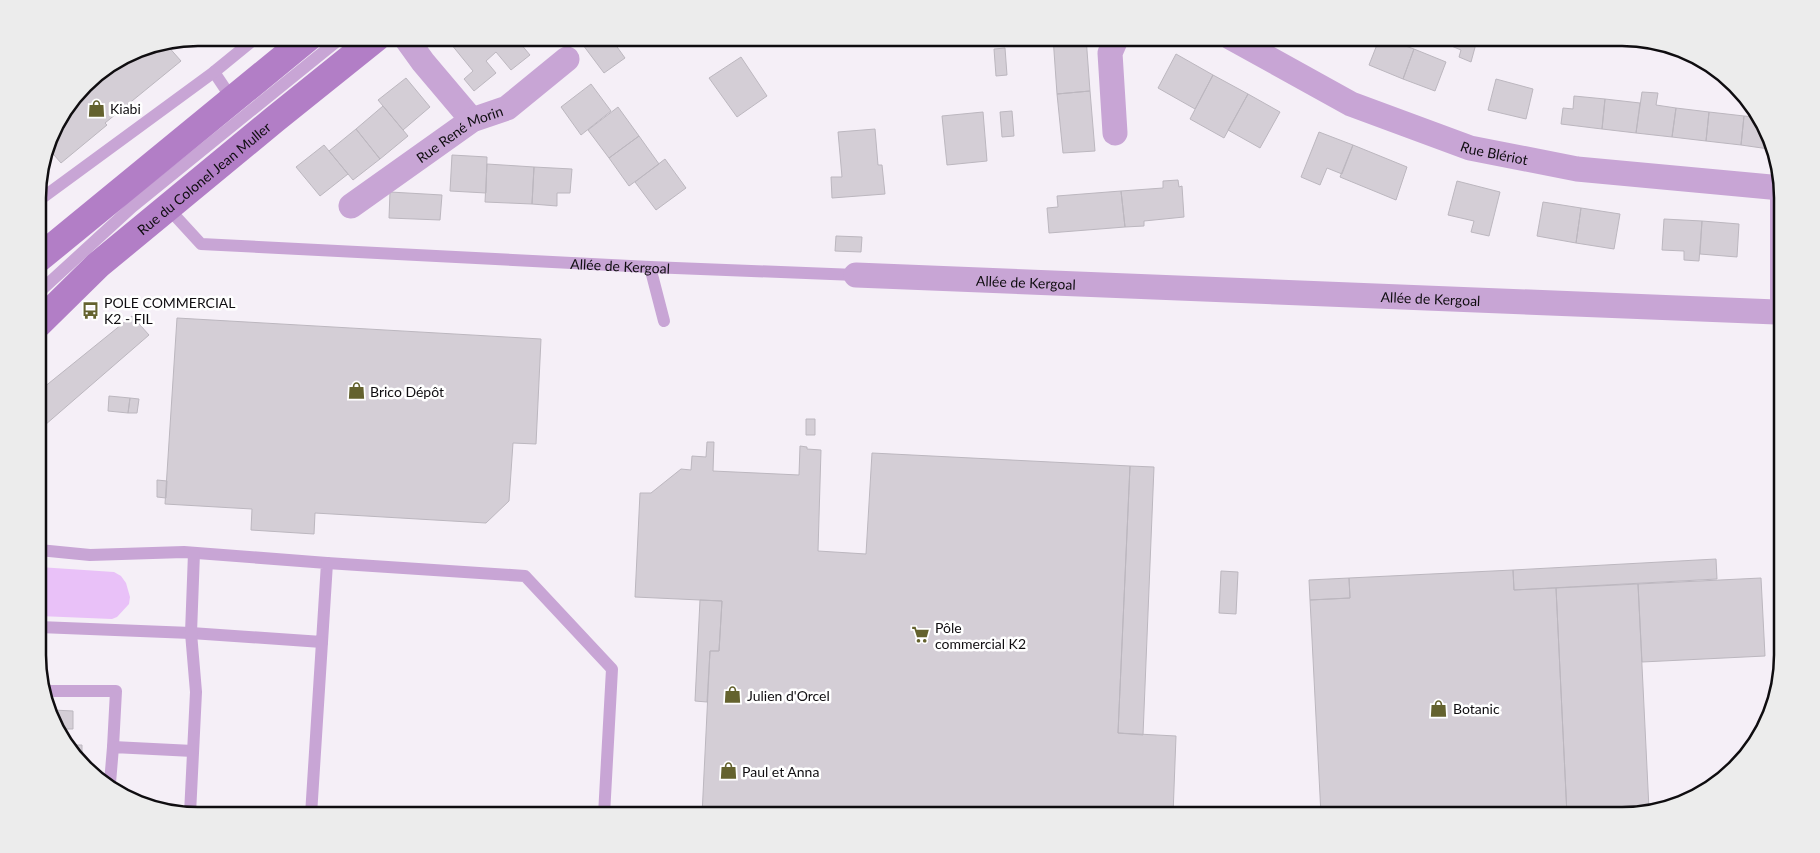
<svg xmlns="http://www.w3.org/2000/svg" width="1820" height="853" viewBox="0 0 1820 853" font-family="Lato,sans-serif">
	<rect width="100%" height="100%" fill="#f5eff7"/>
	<path fill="#e9c1f8" d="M 39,567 L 114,572 L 121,576 L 126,583 L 130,597 L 129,604 L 117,617 L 112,619 L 39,616 Z"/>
	<path fill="#d4ced6" stroke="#bcb7bf" d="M 458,37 L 515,37 L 530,55 L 511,70 L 496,52 L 486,61 L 496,73 L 474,91 L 464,79 L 473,71 L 451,44 Z
		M 577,37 L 610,37 L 625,58 L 604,73 Z
		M 863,37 L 882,37 L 882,38 L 864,40 Z
		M 1053,37 L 1086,37 L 1090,91 L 1057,94 Z
		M 1307,37 L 1326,37 L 1321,45 Z
		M 1380,37 L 1414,49 L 1403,79 L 1369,65 Z
		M 1451,37 L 1469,37 L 1477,40 L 1471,62 L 1459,57 L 1461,50 L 1449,45 Z
		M 166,44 L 181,61 L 105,123 L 107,125 L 61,163 L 48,148 L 54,127 L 92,78 L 137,50 Z
		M 1005,48 L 1007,75 L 996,76 L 994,49 Z
		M 1414,49 L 1446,62 L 1435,91 L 1403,79 Z
		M 1176,54 L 1213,75 L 1195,109 L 1158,88 Z
		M 741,57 L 767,96 L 737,117 L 709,78 Z
		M 1213,75 L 1248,94 L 1224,138 L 1190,119 Z
		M 406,78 L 430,107 L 403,130 L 378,100 Z
		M 1496,79 L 1533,89 L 1526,119 L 1488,110 Z
		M 591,84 L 611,111 L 581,135 L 561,107 Z
		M 1090,91 L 1095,151 L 1063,153 L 1057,94 Z
		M 1642,92 L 1658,93 L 1656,105 L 1676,108 L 1672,137 L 1636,133 Z
		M 1248,94 L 1280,112 L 1260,148 L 1228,130 Z
		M 1574,96 L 1605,99 L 1602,129 L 1561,124 L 1563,108 L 1573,109 Z
		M 1605,99 L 1640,103 L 1636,133 L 1602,129 Z
		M 383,106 L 408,136 L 380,159 L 356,129 Z
		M 618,107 L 639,136 L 609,158 L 588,130 Z
		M 1676,108 L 1709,112 L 1706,141 L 1672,137 Z
		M 1012,111 L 1014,136 L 1002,137 L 1000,112 Z
		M 983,112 L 987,161 L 947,165 L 942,116 Z
		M 1709,112 L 1744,116 L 1741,145 L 1706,141 Z
		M 1744,116 L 1756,117 L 1769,149 L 1741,145 Z
		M 356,129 L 380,159 L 353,180 L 329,151 Z
		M 875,129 L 878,165 L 882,165 L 885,194 L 832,198 L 831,177 L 842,177 L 838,132 Z
		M 1319,132 L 1353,145 L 1342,174 L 1327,168 L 1320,185 L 1301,177 Z
		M 639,136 L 659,164 L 629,186 L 609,158 Z
		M 324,145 L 348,174 L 320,196 L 296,167 Z
		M 1353,145 L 1407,167 L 1396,200 L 1340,177 Z
		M 452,155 L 487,157 L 486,193 L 450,191 Z
		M 665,159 L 686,188 L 656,210 L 635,182 Z
		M 487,164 L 534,167 L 532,204 L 485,202 Z
		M 534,167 L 572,169 L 570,193 L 557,193 L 557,206 L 532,204 Z
		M 1178,180 L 1179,187 L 1182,186 L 1184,217 L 1144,221 L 1144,226 L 1125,227 L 1121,191 L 1163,188 L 1163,181 Z
		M 1457,181 L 1500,192 L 1489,236 L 1471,232 L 1474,221 L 1448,215 Z
		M 1121,191 L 1125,227 L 1049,233 L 1047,208 L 1058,207 L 1057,196 Z
		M 390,192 L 442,195 L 440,220 L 389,218 Z
		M 1543,202 L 1581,208 L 1576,243 L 1537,236 Z
		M 1581,208 L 1620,214 L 1614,249 L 1576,243 Z
		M 1664,219 L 1702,221 L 1699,261 L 1684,260 L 1684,251 L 1662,250 Z
		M 1702,221 L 1739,224 L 1737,257 L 1700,254 Z
		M 836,236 L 862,237 L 861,252 L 835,251 Z
		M 132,316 L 149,335 L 45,425 L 42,487 L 39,487 L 38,392 Z
		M 177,318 L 541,339 L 536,444 L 513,443 L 509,501 L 486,523 L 315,513 L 314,534 L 251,530 L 252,509 L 165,504 Z
		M 109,396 L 130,398 L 128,413 L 108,411 Z
		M 130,398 L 139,399 L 137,413 L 128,413 Z
		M 806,419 L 815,419 L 815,435 L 806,435 Z
		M 707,442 L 714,442 L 713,471 L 799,475 L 800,446 L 807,447 L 807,449 L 821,450 L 818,551 L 866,554 L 872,453 L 1130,466 L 1118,733 L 1176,736 L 1173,815 L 702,815 L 710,651 L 719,651 L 722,601 L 635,597 L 640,493 L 651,493 L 681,469 L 691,470 L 692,456 L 706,457 Z
		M 1130,466 L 1154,467 L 1143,735 L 1118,733 Z
		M 157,480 L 167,481 L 166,498 L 157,497 Z
		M 1716,559 L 1717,579 L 1514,590 L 1513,570 Z
		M 1513,570 L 1514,590 L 1556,588 L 1567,815 L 1321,815 L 1310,600 L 1350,598 L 1349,578 Z
		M 1221,571 L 1238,572 L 1236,614 L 1219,613 Z
		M 1349,578 L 1350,598 L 1310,600 L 1309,580 Z
		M 1761,578 L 1765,656 L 1642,662 L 1638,584 Z
		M 1638,584 L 1649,809 L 1632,815 L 1567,815 L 1556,588 Z
		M 700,600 L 722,601 L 719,651 L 710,651 L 707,702 L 695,701 Z
		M 53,710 L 73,711 L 73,729 L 64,729 L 64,736 Z
		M 67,745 L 82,745 L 82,761 L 71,752 Z"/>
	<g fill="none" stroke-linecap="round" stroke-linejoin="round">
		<g stroke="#c8a5d5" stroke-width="12">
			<path d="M 214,72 L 232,99"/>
			<path d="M 1776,188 L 1776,312 L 1779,312"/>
			<path d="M 38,201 L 214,72 L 257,37"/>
			<path id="s1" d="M 167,207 L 201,244 L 650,267 L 856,275"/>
			<path d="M 650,267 L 664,321"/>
			<path d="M 38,293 L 132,207 L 342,37"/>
			<path d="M 39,550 L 90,555 L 184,552 L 327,563 L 322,642 L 191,633 L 39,627"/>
			<path d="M 327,563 L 525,576 L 612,669 L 604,815"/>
			<path d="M 45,691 L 116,691 L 113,747"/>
			<path d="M 110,783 L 113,747 L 193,751"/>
			<path d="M 190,814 L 196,692 L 191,633 L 194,553"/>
			<path d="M 311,815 L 322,642"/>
		</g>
		<g stroke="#c8a5d5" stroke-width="25">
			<path d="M 405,37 L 423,62 L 472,120"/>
			<path id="s2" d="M 1230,37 L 1351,104 L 1470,148 L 1577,169 L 1781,188"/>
			<path d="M 1115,133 L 1110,53 L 1117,37"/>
			<path id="s3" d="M 351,206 L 472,120 L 507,108 L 567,59"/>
			<path id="s4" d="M 856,275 L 1776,312"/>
		</g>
		<g stroke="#b27ec6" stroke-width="28">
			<path d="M 38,259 L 309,37"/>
			<path id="s5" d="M 38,324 L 98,265 L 275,119 L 377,37"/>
		</g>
	</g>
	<defs>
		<symbol id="shop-bare" viewBox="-9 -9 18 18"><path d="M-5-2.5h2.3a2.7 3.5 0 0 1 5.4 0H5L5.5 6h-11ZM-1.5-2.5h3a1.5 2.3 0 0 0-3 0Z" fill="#64622e" stroke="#fff" stroke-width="2.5" paint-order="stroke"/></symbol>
		<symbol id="bus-bare" viewBox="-9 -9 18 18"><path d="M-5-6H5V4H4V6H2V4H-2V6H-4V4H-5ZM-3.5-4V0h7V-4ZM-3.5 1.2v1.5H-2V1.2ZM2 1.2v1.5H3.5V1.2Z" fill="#64622e" stroke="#fff" stroke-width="2.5" paint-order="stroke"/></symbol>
		<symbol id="supermarket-bare" viewBox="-9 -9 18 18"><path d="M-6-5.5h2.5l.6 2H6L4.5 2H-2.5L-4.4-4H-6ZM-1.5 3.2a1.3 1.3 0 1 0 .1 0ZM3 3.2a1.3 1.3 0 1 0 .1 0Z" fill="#64622e" stroke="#fff" stroke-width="2.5" paint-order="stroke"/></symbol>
	</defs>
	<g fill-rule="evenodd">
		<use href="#shop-bare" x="84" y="96" width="25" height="25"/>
		<use href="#bus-bare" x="78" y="298" width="25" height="25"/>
		<use href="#shop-bare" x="344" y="378" width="25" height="25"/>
		<use href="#supermarket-bare" x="908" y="622" width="25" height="25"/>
		<use href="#shop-bare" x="720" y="682" width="25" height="25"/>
		<use href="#shop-bare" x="1426" y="696" width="25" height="25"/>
		<use href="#shop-bare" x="716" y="758" width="25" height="25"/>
	</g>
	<g text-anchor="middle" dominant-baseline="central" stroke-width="5" stroke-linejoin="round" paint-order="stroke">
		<g font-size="14" fill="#0f0d10" stroke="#fff" text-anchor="start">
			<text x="110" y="108">Kiabi</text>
			<text x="104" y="302">POLE COMMERCIAL<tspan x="104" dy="16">K2 - FIL</tspan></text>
			<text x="370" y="391">Brico Dépôt</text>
			<text x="935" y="627">Pôle<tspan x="935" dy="16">commercial K2</tspan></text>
			<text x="747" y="695">Julien d'Orcel</text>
			<text x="1453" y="708">Botanic</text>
			<text x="742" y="771">Paul et Anna</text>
		</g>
		<g font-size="14" fill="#0f0d10" stroke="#fff">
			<text stroke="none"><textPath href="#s3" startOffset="131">Rue René Morin</textPath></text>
			<text stroke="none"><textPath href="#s2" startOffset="290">Rue Blériot</textPath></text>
			<text stroke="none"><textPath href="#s5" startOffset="221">Rue du Colonel Jean Muller</textPath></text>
			<text stroke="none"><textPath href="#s1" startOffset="470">Allée de Kergoal</textPath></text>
			<text stroke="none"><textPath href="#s4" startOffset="170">Allée de Kergoal</textPath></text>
			<text stroke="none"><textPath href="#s4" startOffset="575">Allée de Kergoal</textPath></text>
		</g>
	</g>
	<path d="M0 0H1820V853H0ZM198 46H1622A152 152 0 0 1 1774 198V655A152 152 0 0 1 1622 807H198A152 152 0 0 1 46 655V198A152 152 0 0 1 198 46Z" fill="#ececec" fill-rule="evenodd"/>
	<path fill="none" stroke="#0f0d10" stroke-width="2.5" d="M198 46H1622A152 152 0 0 1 1774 198V655A152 152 0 0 1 1622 807H198A152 152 0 0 1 46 655V198A152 152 0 0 1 198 46Z"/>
</svg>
